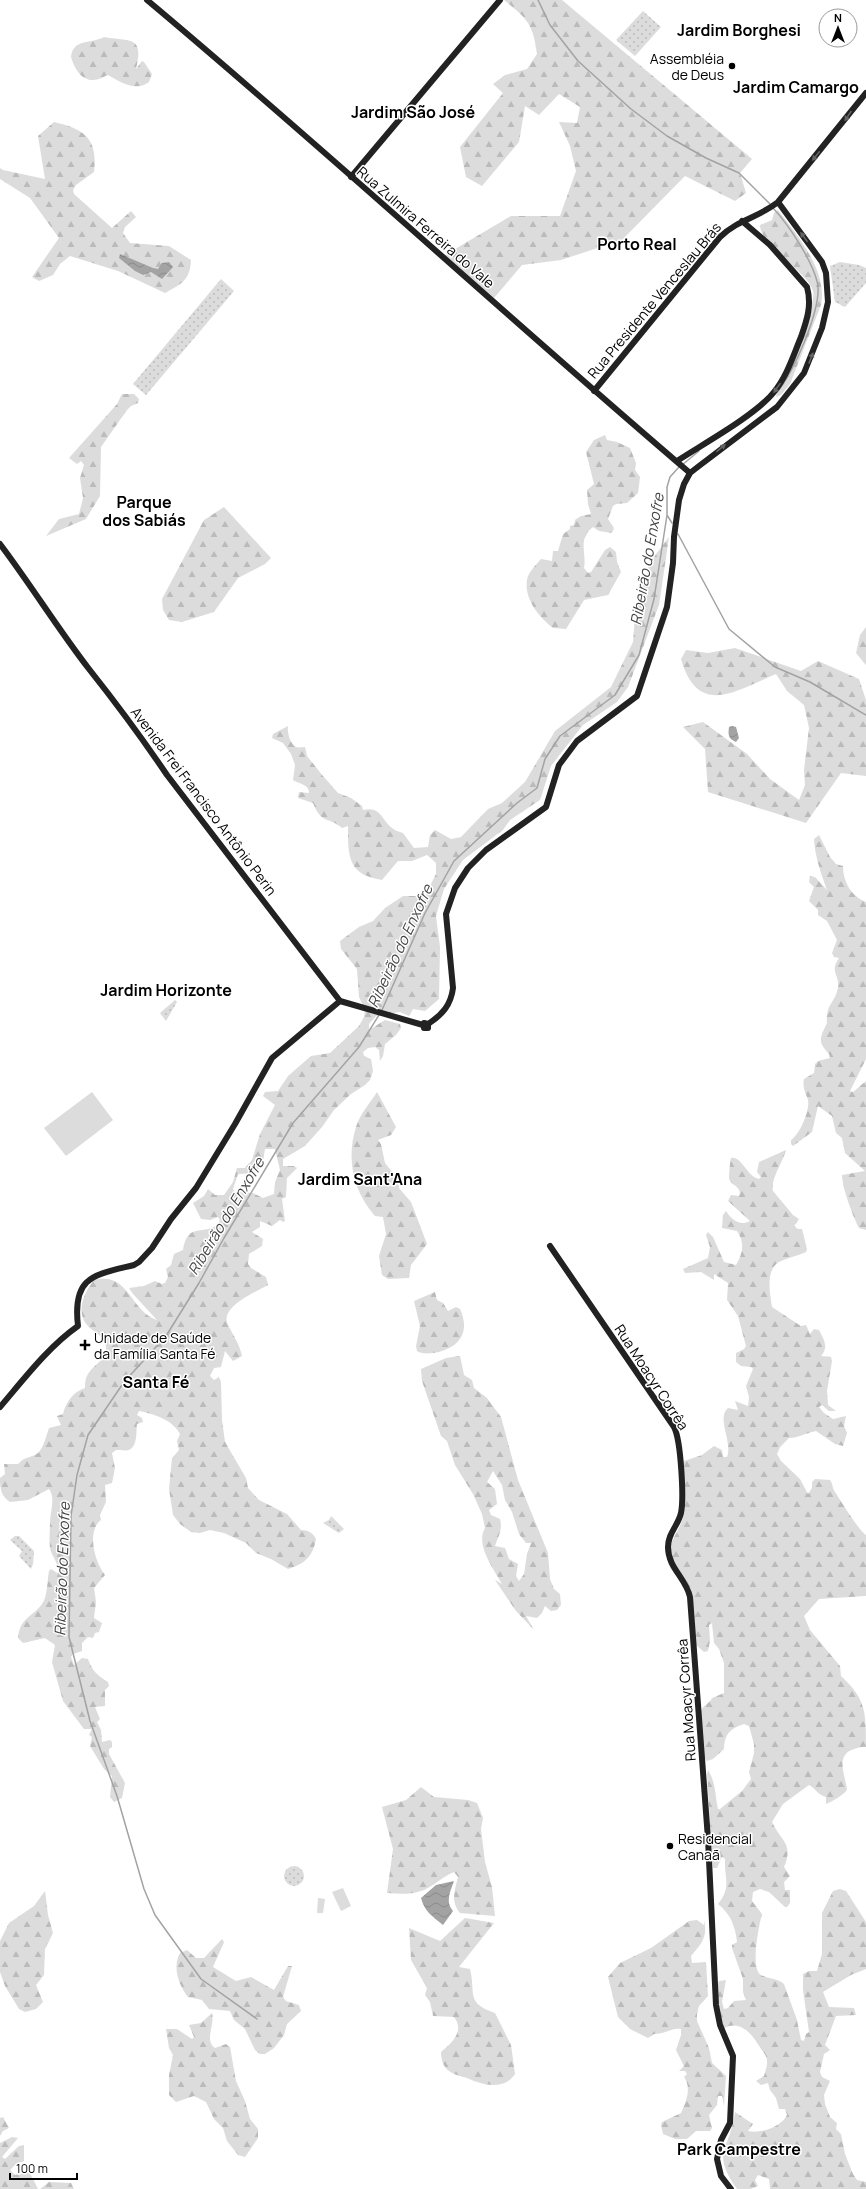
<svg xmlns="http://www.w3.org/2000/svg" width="866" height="2189" viewBox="0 0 866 2189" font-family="Manrope,sans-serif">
	<defs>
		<pattern id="grass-dots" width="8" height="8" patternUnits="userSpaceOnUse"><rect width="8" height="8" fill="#dcdcdc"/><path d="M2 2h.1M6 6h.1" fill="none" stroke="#bbb" stroke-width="1.8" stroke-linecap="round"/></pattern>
		<pattern id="forest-firs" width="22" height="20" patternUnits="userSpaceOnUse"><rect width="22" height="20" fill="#dcdcdc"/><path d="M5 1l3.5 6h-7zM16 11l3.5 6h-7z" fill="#bbb"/></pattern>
		<pattern id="water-waves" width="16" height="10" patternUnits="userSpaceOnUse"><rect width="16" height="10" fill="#a3a3a3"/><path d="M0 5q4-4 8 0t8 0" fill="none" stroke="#8b8b8b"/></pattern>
	</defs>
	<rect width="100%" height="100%" fill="#fff"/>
	<path fill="url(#grass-dots)" d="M 643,11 L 661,27 L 635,56 L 616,40 Z
		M 840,262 L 859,265 L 866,268 L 866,283 L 845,307 L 835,302 L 830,266 Z
		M 221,279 L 234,291 L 146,395 L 133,384 Z
		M 175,1000 L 177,1002 L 166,1021 L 160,1013 Z
		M 331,1516 L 344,1529 L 339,1533 L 323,1523 L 329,1520 Z
		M 15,1536 L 19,1536 L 34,1551 L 33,1564 L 31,1569 L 19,1556 L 22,1551 L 10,1540 Z
		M284 1876a10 10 0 1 1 20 0a10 10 0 1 1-20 0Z"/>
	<path fill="url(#forest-firs)" fill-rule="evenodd" d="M 504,0 L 562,0 L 752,159 L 740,173 L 746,193 L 735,201 L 685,176 L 622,240 L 561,260 L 522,265 L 494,298 L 445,255 L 511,216 L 560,216 L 576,171 L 570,146 L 559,122 L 577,123 L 580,107 L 559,94 L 539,115 L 525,106 L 519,142 L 482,186 L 466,177 L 460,147 L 503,93 L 493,84 L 505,75 L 527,69 L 537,54 C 533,23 527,19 504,0 Z
		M 104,37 C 131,42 144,35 136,69 L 142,61 L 144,62 L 152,74 L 149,82 C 136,92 120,82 108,75 C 104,76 103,78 99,79 C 83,84 75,70 71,57 C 73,38 92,44 104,37 Z
		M 54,122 C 85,129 98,139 94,172 L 76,185 L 73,190 L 74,194 L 112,228 L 131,211 L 136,217 L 125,227 L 123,233 L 130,243 L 169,246 L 191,260 C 190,281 181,284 165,293 L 118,271 L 70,256 L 60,264 L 53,275 L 39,281 L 32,277 L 59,238 L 30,198 L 0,179 L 0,168 L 3,170 L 45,179 L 38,136 Z
		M 778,210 C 797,235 828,271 821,305 L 790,384 L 781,395 L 776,397 C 778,386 785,378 791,368 C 797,356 816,302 813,291 C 808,272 760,245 760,225 L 772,220 L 774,213 Z
		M 122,394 L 134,394 L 139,399 L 138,403 L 131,406 L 127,410 L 101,447 L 100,496 L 86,519 L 46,536 L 59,519 L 79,514 L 83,498 L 80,478 L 84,465 L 81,461 L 77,464 L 69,458 L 117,404 Z
		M 605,435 L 607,440 L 617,442 L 630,448 L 636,463 L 635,470 L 640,477 L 638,493 L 627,503 L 616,504 L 613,506 L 608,519 L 614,528 L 612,533 L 599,531 L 593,527 C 577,539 587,554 584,568 L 588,573 L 591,572 L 605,550 L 610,547 L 616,552 L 617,562 L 621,572 L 608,595 L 584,600 L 566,629 L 553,628 C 539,617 524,599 527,580 C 528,572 536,565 541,559 L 552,561 L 553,551 L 558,551 L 563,534 L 570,529 L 570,526 L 574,525 L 575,520 L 581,516 L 591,514 L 588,504 L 587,490 L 594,484 L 586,452 L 594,440 Z
		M 224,507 L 271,558 L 265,564 L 238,578 L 214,612 L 182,622 L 169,620 L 163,610 L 162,599 L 204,520 Z
		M 669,537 L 659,605 L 628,687 L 617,702 L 583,725 L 551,766 L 540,800 L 510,820 L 503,830 L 463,860 L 444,889 L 436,916 L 440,947 L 439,999 L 425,1011 L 413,1009 L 409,1016 L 400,1012 L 376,1016 L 369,1024 L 369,1030 L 385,1020 L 400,1024 L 401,1028 L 396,1035 L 385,1044 L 383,1056 L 380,1061 L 379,1050 L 375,1047 L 368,1048 L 363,1052 L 364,1056 L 371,1059 L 373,1071 L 370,1080 L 365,1085 L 351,1094 L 334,1110 L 322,1127 L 305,1146 L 283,1159 L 283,1166 L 294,1166 L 297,1168 L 287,1178 L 286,1197 L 282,1199 L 285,1221 L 283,1222 L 280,1220 L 272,1226 L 260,1221 L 260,1227 L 252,1232 L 263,1239 L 262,1246 L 249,1254 L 248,1264 L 251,1268 L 266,1277 L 268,1285 C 256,1292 219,1307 228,1325 C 233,1335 240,1345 242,1356 L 233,1361 L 225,1351 L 221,1367 L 214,1368 L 210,1376 L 214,1380 L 219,1377 L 221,1382 L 222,1420 L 225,1442 L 246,1478 L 248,1488 L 259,1500 L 287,1514 L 301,1530 C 308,1530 313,1533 316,1539 C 313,1556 305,1564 288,1569 L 271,1559 L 256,1553 L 246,1543 L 224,1533 L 210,1530 L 200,1533 L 191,1532 L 180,1524 L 173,1515 L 169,1489 L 172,1458 L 179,1450 L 177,1441 L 180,1434 C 173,1420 154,1414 139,1411 L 137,1415 L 142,1418 L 143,1422 L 137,1424 C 136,1431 138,1446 129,1450 C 126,1451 120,1450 116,1450 L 112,1453 L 115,1468 L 112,1483 L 105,1485 L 106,1502 L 100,1515 L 101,1520 C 86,1531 95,1563 105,1575 L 94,1588 L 96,1602 L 94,1618 L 102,1623 L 99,1632 L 95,1633 L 93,1638 L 88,1637 L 82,1643 L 82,1651 L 73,1654 L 71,1657 L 74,1665 L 82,1658 L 88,1659 C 92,1671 98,1676 108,1682 L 109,1686 L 105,1690 L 105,1706 L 95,1707 L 100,1719 L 97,1722 L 101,1730 L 102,1742 L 110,1740 L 112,1742 L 112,1747 L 109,1749 L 109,1754 L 125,1783 L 122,1798 L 114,1802 L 110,1797 L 112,1776 L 104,1769 L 90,1746 L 92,1737 L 89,1735 L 92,1729 L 84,1729 L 63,1701 L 52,1662 L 55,1645 L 45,1638 L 23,1643 L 18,1638 C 20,1617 32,1618 42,1604 C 48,1596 47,1580 49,1571 L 51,1569 L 57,1573 L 59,1571 C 58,1562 52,1557 50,1548 C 49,1540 50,1530 50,1522 C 50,1512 56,1498 49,1489 L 28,1500 L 10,1502 C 1,1496 0,1489 0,1478 L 5,1474 L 4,1464 L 18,1464 C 25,1456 32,1458 38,1453 C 44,1447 46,1436 49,1428 L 61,1425 L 57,1416 L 63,1414 C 66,1402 73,1392 85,1388 C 85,1384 85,1379 87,1376 C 92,1365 106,1361 106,1348 C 107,1337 93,1332 87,1325 C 75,1311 85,1291 94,1280 C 129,1271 130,1311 157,1320 L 133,1294 L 129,1288 L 144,1286 L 155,1281 L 162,1284 L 165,1283 L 168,1277 L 166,1269 L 171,1265 L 174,1254 L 183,1250 C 188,1222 200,1236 217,1225 L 220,1220 L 218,1217 L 210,1220 L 201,1219 L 193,1203 L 204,1196 L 208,1189 L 215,1195 L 224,1195 L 233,1182 L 237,1168 L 245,1168 L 252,1160 L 260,1134 L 275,1105 L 263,1096 L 265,1092 L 278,1091 L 288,1076 L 311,1056 L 330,1053 L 359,1026 L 364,1017 L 365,1010 L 359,997 L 357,969 L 341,949 L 340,941 L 359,927 L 373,921 L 385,908 L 403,896 L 425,896 L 436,874 L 436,863 L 427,855 L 412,861 L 398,861 L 382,880 C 347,875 348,855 348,826 L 342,828 C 328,816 322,825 313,803 L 298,798 L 299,792 L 309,793 C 309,784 299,784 293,780 L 295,765 L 291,754 L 283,743 L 272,738 L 273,734 L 288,726 C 287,732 290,744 296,747 C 299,748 302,747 305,747 L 307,756 L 323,776 L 338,793 L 351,798 L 362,806 L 363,810 C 386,805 379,827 403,833 L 414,848 L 428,847 L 430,835 L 435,830 L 451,839 L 461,837 L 488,809 L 502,803 L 525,782 L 555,731 L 611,687 L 633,642 L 635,616 L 650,562 ZM 265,1149 L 275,1149 L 280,1170 L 275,1182 L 274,1194 L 263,1198 L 253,1193 L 235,1192 L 233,1189 L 238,1174 L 260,1173 L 258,1166 L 263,1162 Z
		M 866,627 L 866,665 L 856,653 L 860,635 Z
		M 735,648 L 801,671 L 818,661 L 859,679 L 866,700 L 866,776 L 841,773 L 806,823 L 708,792 L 705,749 L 683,727 L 703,722 L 747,754 L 770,779 L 799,800 L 805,785 L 804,770 L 809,728 L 804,705 L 787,691 L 776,674 C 736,691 698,718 681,659 L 686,650 L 708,653 Z
		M 819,835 L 830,857 L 836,864 L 843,866 C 843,882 851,896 866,902 L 866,1059 L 850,1091 L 853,1092 L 866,1081 L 866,1230 L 859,1228 C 853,1217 842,1187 842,1175 L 865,1171 L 845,1153 L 842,1138 L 836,1133 L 832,1116 L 818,1106 L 812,1132 L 793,1146 L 791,1144 L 791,1140 C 800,1134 810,1110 808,1100 C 806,1093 802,1087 804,1079 L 814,1073 L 815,1064 L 818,1061 L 830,1058 L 829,1054 C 817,1041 820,1038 827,1023 C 825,1005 835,1003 838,988 C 840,975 829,972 839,958 L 834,957 L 832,953 L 837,940 L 827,921 L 818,915 L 818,910 L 809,901 L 814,887 L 809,882 L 810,876 L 815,877 L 827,890 C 821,873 815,857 814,839 Z
		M 377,1092 L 396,1127 L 391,1135 L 378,1140 L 381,1144 L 385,1163 L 396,1177 L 399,1188 L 411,1202 L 427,1244 L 411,1265 L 409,1278 L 388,1279 L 382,1275 L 379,1256 L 386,1234 L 383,1217 L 375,1216 C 353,1191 346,1159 356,1127 C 360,1114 370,1103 377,1092 Z
		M 786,1150 C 783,1162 770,1179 773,1191 L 793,1215 L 799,1219 L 794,1226 L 798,1229 L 802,1229 L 807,1249 L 806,1252 C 797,1256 787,1258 779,1262 C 765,1270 770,1294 772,1307 L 801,1326 L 806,1325 L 810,1334 L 814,1329 L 819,1330 C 824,1340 829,1347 821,1356 L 831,1357 L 832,1361 L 827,1391 L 828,1405 L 836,1411 L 829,1411 L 822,1405 L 819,1407 L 824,1413 L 833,1419 L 846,1416 L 844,1426 L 847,1433 L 843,1446 L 835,1444 L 816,1431 C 806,1433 798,1438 789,1438 L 780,1447 L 777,1454 L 781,1461 L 800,1479 L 808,1494 L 812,1488 L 812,1482 L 815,1479 L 830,1480 C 833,1484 832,1488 835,1492 C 841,1501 859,1531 866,1535 L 866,1596 L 819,1599 L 804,1616 L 810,1630 L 840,1666 L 841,1676 C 866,1699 866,1712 866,1747 C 862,1746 858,1748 854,1749 C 834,1755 846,1777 847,1790 C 842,1796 833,1801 826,1804 L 826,1797 C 818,1795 816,1789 809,1785 L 783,1804 L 772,1822 C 781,1841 794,1844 784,1867 L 790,1876 L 784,1882 L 785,1890 L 790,1890 L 790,1903 L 787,1907 L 785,1907 L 769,1892 L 760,1889 L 753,1892 L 752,1901 L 762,1914 C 759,1925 750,1969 761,1975 C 768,1979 777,1978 784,1984 L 797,2020 L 801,2040 L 804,2041 L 806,2034 L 809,2032 L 803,1990 L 803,1974 L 809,1971 L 817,1971 L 822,1954 L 822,1913 L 833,1891 L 840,1889 L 846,1891 L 866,1922 L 866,1969 L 851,1975 L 823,1992 L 829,2007 L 854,2008 L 856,2015 L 836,2016 L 825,2045 L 830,2050 L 824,2054 L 820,2072 L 822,2077 L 830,2081 L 824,2095 L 825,2104 L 830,2117 L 837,2123 L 836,2129 L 841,2134 L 845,2154 L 853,2174 L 857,2180 L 866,2182 L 866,2189 L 770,2189 L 769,2179 L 758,2175 L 755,2180 L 758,2186 L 751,2189 L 737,2189 C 710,2151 730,2151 735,2112 L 753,2124 L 748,2131 C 761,2134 781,2127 787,2115 L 785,2109 L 779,2109 L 776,2098 L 770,2090 L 768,2083 L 761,2085 L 756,2081 L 764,2076 C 765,2072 767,2067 767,2063 C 768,2058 764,2053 761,2049 C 753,2036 742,2019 724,2028 C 719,2016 713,1994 719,1981 L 726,1980 L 722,2002 L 724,2009 L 728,2008 L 734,2001 L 746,2000 L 743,1992 L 743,1979 L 732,1948 L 732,1945 L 737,1942 C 735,1925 731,1915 718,1904 C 732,1887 724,1878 725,1859 L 722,1857 L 717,1868 L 713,1868 L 707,1774 L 708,1770 C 716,1783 715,1795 718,1809 L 720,1809 L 742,1791 L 751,1779 L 749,1772 L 754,1753 L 754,1744 L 749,1726 L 744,1724 C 730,1728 724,1735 724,1749 L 713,1759 L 707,1761 L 703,1757 C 701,1743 695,1721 702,1709 C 705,1704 710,1703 712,1698 L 724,1693 L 724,1663 L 719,1649 L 714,1643 L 712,1623 L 709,1625 L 710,1641 L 708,1651 L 704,1652 L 696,1645 C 692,1626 690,1604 685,1585 C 683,1576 670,1575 668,1561 C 666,1543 682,1530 684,1512 C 686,1495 678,1478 684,1461 L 702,1455 L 714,1446 L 722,1450 L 723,1457 L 727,1457 C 733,1442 716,1418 728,1408 L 738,1410 L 735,1401 L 748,1406 L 749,1397 L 746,1386 L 753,1369 L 751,1367 L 741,1366 L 736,1362 L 736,1353 L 744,1349 L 746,1346 L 738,1316 L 727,1300 L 728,1283 L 714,1274 L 714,1280 L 701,1272 L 685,1273 L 683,1269 L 708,1258 L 710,1247 L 706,1235 L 708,1232 L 713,1237 L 724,1262 L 736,1265 C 743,1253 745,1243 737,1231 L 722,1228 L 723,1215 L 726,1211 C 731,1219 740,1227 750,1221 L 728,1201 L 731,1195 L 739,1196 C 743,1186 730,1186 729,1178 C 729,1174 730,1161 731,1158 C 742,1156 747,1177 759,1179 L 761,1177 L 757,1172 L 759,1162 Z
		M 435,1292 L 437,1300 L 443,1303 L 448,1311 L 456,1307 L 460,1309 C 470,1331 461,1346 439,1352 C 432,1353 423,1355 417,1351 L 416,1346 L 420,1326 L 414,1301 Z
		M 460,1356 L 464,1375 L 472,1380 L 474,1388 L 487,1398 L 501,1417 L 518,1480 L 548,1553 L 550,1579 L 554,1589 L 560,1594 L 561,1605 L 557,1610 L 551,1611 L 545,1606 L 542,1613 L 537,1618 L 526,1616 L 534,1630 L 516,1611 L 495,1580 L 502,1584 C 494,1569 475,1545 485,1528 L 482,1514 L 473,1494 L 455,1465 L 447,1441 L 441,1436 L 422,1381 L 421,1369 L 446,1358 ZM 493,1471 L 502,1485 L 505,1500 L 512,1512 L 519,1534 L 526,1543 L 531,1543 L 527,1554 L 524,1574 L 519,1581 L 516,1576 L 518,1564 L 509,1559 L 505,1548 L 495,1546 C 498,1537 503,1529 500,1519 L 491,1515 L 489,1510 L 497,1504 L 495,1489 L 487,1482 Z
		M 421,1787 L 434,1797 L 468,1800 L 477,1803 L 483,1818 L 481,1829 L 485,1862 L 492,1887 L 495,1916 L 460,1913 C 450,1901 455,1890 458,1877 L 454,1872 C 442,1877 435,1885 424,1890 C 412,1895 399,1894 387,1893 L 393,1849 L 382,1807 L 406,1800 Z
		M 45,1891 L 48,1915 L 53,1933 L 45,1949 L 44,1975 L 36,1985 L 43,2002 L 36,2009 L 25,2012 L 19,2009 L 5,1986 L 0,1972 L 0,1941 L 9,1923 L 34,1906 Z
		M 465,1918 L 494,1923 L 459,1967 L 470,1969 C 476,1993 465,2003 495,2013 L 511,2045 L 515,2074 C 504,2091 482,2085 467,2078 C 461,2076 454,2075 449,2071 C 443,2067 441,2059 441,2052 C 452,2043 465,2031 454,2017 L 433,2016 L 430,2002 L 425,1995 L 427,1988 L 411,1960 L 409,1928 L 440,1941 Z
		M 697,1920 L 704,1925 L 704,1920 C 708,1938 701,1944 691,1956 L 692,1963 L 706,1962 L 708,1996 L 699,2006 L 697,2014 L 697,2021 L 709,2048 L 712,2063 L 726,2076 L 724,2106 L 722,2096 L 718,2096 L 717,2105 L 709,2115 L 712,2128 L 710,2131 L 696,2131 L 687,2139 L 675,2139 L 663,2134 L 661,2125 L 662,2122 L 681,2113 C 686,2102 692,2088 684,2077 L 687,2074 L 685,2071 L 679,2071 L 684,2066 L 676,2050 L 681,2035 L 681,2029 C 674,2027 664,2034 654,2034 L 648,2038 L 630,2029 L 618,2017 L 608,1977 L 620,1963 L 651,1948 L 689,1921 Z
		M 222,1939 L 224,1942 L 213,1967 L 236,1981 L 251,1977 L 274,1990 L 288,1966 L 292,1966 L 283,1997 L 286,2001 L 299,2005 L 301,2011 L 287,2024 L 284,2035 L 274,2048 L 265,2054 L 260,2054 L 255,2050 L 245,2029 L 234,2020 L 230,2011 L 209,2009 L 202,2000 L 188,1997 C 179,1986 172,1967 180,1953 L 187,1950 L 196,1958 L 204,1958 Z
		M 212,2013 C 215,2025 204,2040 215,2048 L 226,2044 L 230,2047 L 236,2081 L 245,2101 L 250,2119 L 258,2129 L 258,2138 L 245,2157 L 238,2155 L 227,2141 L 223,2128 L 214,2119 L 206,2102 L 194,2096 L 176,2102 L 169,2095 L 169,2075 L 173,2055 L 169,2048 L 166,2029 L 177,2029 L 192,2039 L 194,2037 L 189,2025 L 201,2023 Z
		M 3,2117 L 9,2128 L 3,2131 L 0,2136 L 0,2118 Z
		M 12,2137 L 18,2138 L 2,2157 L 5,2159 L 19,2146 L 24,2145 L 24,2161 L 15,2165 L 10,2170 L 15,2175 L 29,2171 L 38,2189 L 0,2189 L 0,2143 Z
		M 49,2182 L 71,2183 L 74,2189 L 40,2189 Z"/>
	<path fill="#dcdcdc" d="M 92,1092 L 113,1120 L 66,1156 L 44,1128 Z
		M 343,1888 L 351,1906 L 341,1911 L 332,1892 Z
		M 318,1898 L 325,1899 L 323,1913 L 317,1913 Z"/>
	<path fill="url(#water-waves)" d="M 120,254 L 153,268 L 158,269 L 162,263 L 169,262 L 173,267 L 162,279 L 151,272 L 143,275 L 135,271 L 119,258 Z
		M 732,726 L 736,727 L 739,738 L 736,742 C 728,739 728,734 729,727 Z
		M 454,1881 C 450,1892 445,1902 453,1911 L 443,1925 C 433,1917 424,1911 421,1898 L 436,1885 Z"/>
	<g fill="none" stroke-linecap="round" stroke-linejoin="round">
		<path stroke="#a3a3a3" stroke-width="1.5" d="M 538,0 L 550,25 L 578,61 L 631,109 L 667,136 L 706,158 L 739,173 L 771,205
			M 773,208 C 789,225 811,259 817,281 C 824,304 793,375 777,392
			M 682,465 L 699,451
			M 667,515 L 672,523
			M 678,534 L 729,629 L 775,667 L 810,682 L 866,715
			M 382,1010 L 425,913 L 454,861 L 517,803 L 537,788 L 545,759 L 560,736 L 615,695 L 639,655 L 654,599 L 667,515 L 667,487 L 670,477 L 679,467
			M 257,2019 L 201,1979 L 155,1915 L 144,1889 L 117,1796 L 90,1721 L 69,1637 L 71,1516 L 77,1475 L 88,1435 L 124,1382 L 166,1336 L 199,1283 L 224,1238 L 293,1123 L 359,1047 L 379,1015"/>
		<path stroke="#222" stroke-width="6" d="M 147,0 C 331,154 507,317 690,473
			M 351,177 L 500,0
			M 594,391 L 720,237 C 739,219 758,218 778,202 L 866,93
			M 677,461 C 703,444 756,415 774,392 C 787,376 793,356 801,337 C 807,320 812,305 807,287 L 770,245 L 742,221
			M 0,544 C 31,585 58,629 89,669 C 116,703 142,738 167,775 L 340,1001 L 423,1025
			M 428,1024 L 424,1023 L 424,1028 L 428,1028 L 428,1024 C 442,1015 451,1005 453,988 L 446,914 L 455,888 L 468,868 L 486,850 L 546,807 L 559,765 L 577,741 L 637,696 L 667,607 L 673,563 L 674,537 L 679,500 L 684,484 L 690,473 L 699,466 L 777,407 L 804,373 L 822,328 L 828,302 L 826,273 L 822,262 L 778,202
			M 550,1246 L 674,1427 C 681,1440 684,1498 681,1513 C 678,1526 668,1533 668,1547 C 668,1568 686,1578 690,1597 L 708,1839 L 716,2005 L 720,2025 L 733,2056 L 730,2123 L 721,2140 L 717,2159 L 721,2176 L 731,2189
			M 0,1407 C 24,1379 48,1347 78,1326 C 72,1276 94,1275 134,1265 L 139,1262 L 152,1248 L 171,1219 L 196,1188 L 235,1124 L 272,1058 L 340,1001"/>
	</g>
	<defs><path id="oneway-solid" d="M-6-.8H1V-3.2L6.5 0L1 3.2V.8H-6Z"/></defs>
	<g fill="#646464">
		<use href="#oneway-solid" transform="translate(848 116) rotate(124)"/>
		<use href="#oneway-solid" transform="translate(816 156) rotate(129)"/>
		<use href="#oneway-solid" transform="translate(804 237) rotate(-126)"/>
		<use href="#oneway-solid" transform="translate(811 358) rotate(-69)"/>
		<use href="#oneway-solid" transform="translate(777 388) rotate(125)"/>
		<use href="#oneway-solid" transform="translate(721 448) rotate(-39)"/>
	</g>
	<g fill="#000" stroke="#fff" stroke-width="1.5">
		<circle cx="732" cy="66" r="4"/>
		<path d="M83 1339h4v4h4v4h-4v4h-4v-4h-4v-4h4z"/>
		<circle cx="670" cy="1846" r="4"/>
	</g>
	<g text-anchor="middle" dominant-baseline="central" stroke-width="3" stroke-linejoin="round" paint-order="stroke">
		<g font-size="14" fill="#000" stroke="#fff" text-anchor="start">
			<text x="724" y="58" text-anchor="end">Assembléia<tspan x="724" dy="16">de Deus</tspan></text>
			<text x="94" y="1337">Unidade de Saúde<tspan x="94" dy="16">da Família Santa Fé</tspan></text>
			<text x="678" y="1838">Residencial<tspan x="678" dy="16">Canaã</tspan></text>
		</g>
		<g font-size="14" fill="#000" stroke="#fff">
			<text transform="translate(426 227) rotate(41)">Rua Zulmira Ferreira do Vale</text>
			<text transform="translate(654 300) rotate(-50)">Rua Presidente Venceslau Brás</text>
			<text transform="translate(204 801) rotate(53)">Avenida Frei Francisco Antônio Perin</text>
			<text transform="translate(652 1377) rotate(57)">Rua Moacyr Corrêa</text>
			<text transform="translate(686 1700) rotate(-94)">Rua Moacyr Corrêa</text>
		</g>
		<g font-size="15" font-style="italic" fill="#444" stroke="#fff">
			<text transform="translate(647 559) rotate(-80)">Ribeirão do Enxofre</text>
			<text transform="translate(400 946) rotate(-65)">Ribeirão do Enxofre</text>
			<text transform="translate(226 1216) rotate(-59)">Ribeirão do Enxofre</text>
			<text transform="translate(62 1569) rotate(-88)">Ribeirão do Enxofre</text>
		</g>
		<g font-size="16" font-weight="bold" fill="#000" stroke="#fff">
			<text x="739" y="30">Jardim Borghesi</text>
			<text x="796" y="87">Jardim Camargo</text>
			<text x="413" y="112">Jardim São José</text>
			<text x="637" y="244">Porto Real</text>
			<text x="144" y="502">Parque<tspan x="144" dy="18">dos Sabiás</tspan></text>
			<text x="166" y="990">Jardim Horizonte</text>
			<text x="360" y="1179">Jardim Sant'Ana</text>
			<text x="156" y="1382">Santa Fé</text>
			<text x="739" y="2149">Park Campestre</text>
		</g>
	</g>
	<g transform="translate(838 28)"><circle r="19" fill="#ffffff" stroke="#999999"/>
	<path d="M0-3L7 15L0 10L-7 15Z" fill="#000000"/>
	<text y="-6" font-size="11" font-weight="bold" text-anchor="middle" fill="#000000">N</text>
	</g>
	<path d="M10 2173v6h67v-6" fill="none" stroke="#000000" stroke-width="2"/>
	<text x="16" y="2173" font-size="12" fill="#000000" stroke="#ffffff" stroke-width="3" paint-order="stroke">100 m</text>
</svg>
